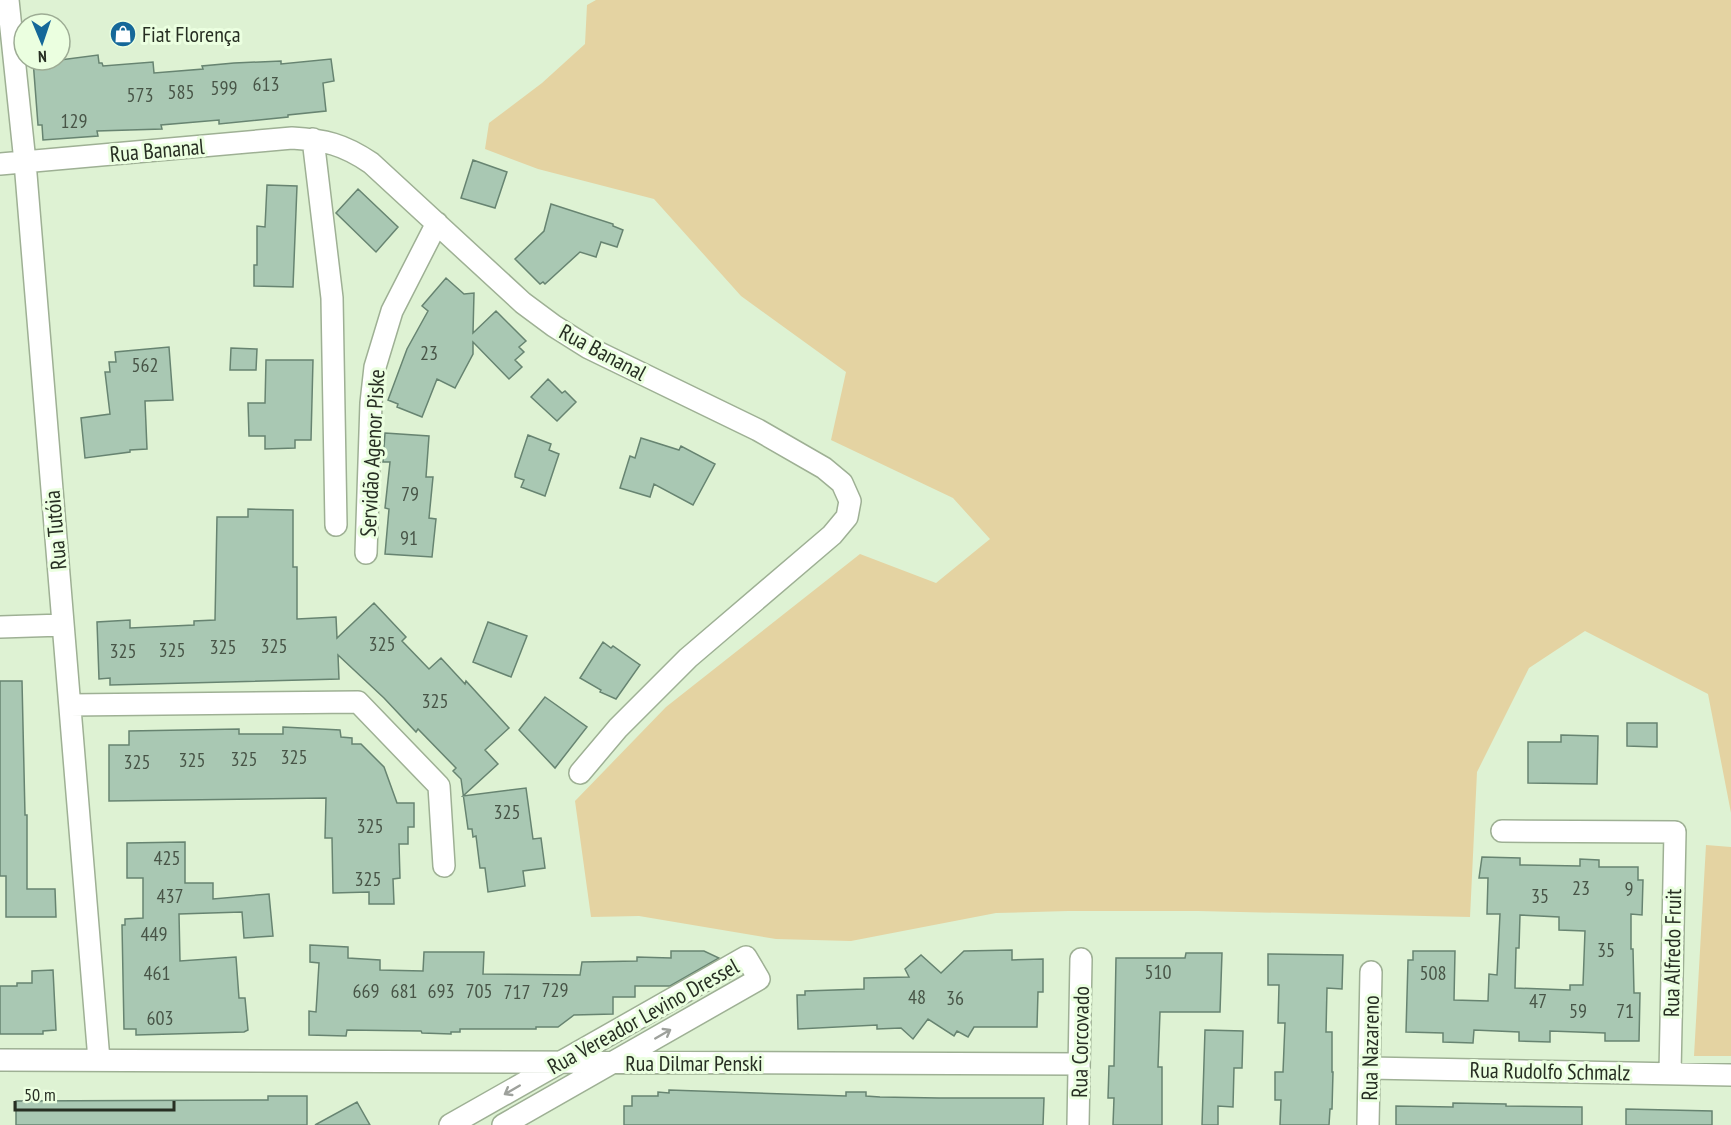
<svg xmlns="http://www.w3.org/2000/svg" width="1731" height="1125" viewBox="0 0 1731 1125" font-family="'PT Sans Narrow',sans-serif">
	<rect width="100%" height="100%" fill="#def2d3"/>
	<path fill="#e4d3a2" d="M 596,0 L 1731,0 L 1731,813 L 1708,694 L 1585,631 L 1529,668 L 1477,772 L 1470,917 L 1198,911 L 1068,911 L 996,913 L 851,941 L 776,939 L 639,916 L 591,917 L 575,801 L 666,707 L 860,554 L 936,583 L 990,539 L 953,498 L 831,440 L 846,372 L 741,296 L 654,199 L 538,169 L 485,149 L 489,123 L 542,83 L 585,44 L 587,5 Z
		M 1706,845 L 1731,847 L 1731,1056 L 1694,1056 Z"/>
	<path fill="#a9c8b3" stroke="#678471" stroke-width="1.5" fill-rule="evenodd" d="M 98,55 L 99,63 L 102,63 L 103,66 L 153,62 L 154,73 L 203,69 L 202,66 L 234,63 L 281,61 L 281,64 L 331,59 L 334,81 L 323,83 L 326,111 L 288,115 L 288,117 L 219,124 L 219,120 L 161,125 L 162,129 L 97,131 L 98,136 L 43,140 L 42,125 L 38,125 L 33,60 L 60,60 Z
		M 473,160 L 507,172 L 495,208 L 461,198 Z
		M 267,185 L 297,186 L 293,287 L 254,286 L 254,265 L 257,265 L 257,226 L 265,227 Z
		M 358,189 L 398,227 L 376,252 L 336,213 Z
		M 551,204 L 613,224 L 613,226 L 623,230 L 617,247 L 601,242 L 596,257 L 580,252 L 545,284 L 543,282 L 540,284 L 515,259 L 544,231 Z
		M 446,278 L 464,294 L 474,293 L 473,333 L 496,311 L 526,341 L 519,347 L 524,352 L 515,360 L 522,367 L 509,379 L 473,342 L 473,354 L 455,388 L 437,379 L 422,417 L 397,407 L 398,404 L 388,400 L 407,349 L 428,311 L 422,306 Z
		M 169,347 L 173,400 L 145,401 L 147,449 L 130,450 L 130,452 L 85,458 L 81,418 L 110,414 L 105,372 L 110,372 L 109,362 L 116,362 L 115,352 Z
		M 231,348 L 257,349 L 256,370 L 230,370 Z
		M 266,360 L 313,360 L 311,440 L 295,440 L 295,448 L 265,449 L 265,436 L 249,436 L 248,403 L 265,403 Z
		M 548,379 L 562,393 L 565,391 L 576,402 L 557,421 L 531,397 Z
		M 385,433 L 429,436 L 426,477 L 433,477 L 429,518 L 436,519 L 432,557 L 385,554 L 389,509 L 385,508 L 390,462 L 383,462 Z
		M 528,435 L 551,444 L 549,450 L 559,454 L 545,496 L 521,487 L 524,480 L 515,477 L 515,474 Z
		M 641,438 L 679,450 L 681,446 L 715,464 L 693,505 L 654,484 L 650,497 L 620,488 L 630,456 L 635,458 Z
		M 248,509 L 293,510 L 293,567 L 297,567 L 297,619 L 336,617 L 337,638 L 374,603 L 406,637 L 402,641 L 429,669 L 441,658 L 465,684 L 466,681 L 509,728 L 485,750 L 498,764 L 463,796 L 526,788 L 533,839 L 541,838 L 545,868 L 523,871 L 525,886 L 488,892 L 485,868 L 480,868 L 476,836 L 473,837 L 472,829 L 468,829 L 461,779 L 453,771 L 456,768 L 418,729 L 416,732 L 384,698 L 338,655 L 339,679 L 110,685 L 110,678 L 99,679 L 97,622 L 130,620 L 130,628 L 194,625 L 194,621 L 215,620 L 217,517 L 248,517 Z
		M 488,622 L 527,636 L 511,677 L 473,662 Z
		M 603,642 L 611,648 L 613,646 L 640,665 L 616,699 L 600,692 L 601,690 L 580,678 Z
		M 0,681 L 22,681 L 25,815 L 27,815 L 27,889 L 55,889 L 56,917 L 6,917 L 6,876 L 0,876 Z
		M 545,697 L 587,727 L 555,768 L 519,730 Z
		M 1627,723 L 1657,723 L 1657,747 L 1627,746 Z
		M 283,727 L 340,730 L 341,737 L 352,738 L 352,744 L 361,744 L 384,767 L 397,803 L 414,803 L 414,827 L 408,827 L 408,844 L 399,844 L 400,878 L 393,879 L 394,904 L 369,904 L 369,892 L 333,893 L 332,838 L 325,838 L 326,798 L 109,801 L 109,745 L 129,745 L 129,731 L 239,729 L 239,734 L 283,734 Z
		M 1561,735 L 1598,736 L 1597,784 L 1528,783 L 1528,742 L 1561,742 Z
		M 185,842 L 185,883 L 213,883 L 213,899 L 269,894 L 273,936 L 244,938 L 242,912 L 179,914 L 180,961 L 236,957 L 239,998 L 245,998 L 248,1030 L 244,1032 L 136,1035 L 136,1029 L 124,1029 L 122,925 L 125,925 L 125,919 L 143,918 L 143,878 L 127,878 L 127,843 Z
		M 1482,857 L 1520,858 L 1520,865 L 1580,866 L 1580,859 L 1599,860 L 1599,867 L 1638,867 L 1638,880 L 1643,880 L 1642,915 L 1631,914 L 1631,949 L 1633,949 L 1634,993 L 1640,993 L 1639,1041 L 1605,1041 L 1605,1033 L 1550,1031 L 1550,1042 L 1519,1041 L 1519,1032 L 1474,1030 L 1473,1043 L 1443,1042 L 1443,1033 L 1406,1032 L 1408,960 L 1413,960 L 1413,951 L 1455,951 L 1454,1000 L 1488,1001 L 1489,974 L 1497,975 L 1500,914 L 1487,914 L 1488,878 L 1479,878 ZM 1520,915 L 1559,917 L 1559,930 L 1585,931 L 1583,985 L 1570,985 L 1570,990 L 1515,988 L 1516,948 L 1519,948 Z
		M 310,945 L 348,947 L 348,958 L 380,960 L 380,970 L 423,971 L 424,952 L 484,952 L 483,974 L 580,975 L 582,962 L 637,961 L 637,957 L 671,958 L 671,951 L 704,951 L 719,958 L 670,986 L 635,986 L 635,997 L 613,997 L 613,1014 L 574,1015 L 558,1027 L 536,1027 L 536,1029 L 460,1029 L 460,1032 L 451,1032 L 451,1034 L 422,1033 L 421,1031 L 347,1030 L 346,1036 L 309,1035 L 309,1011 L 316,1012 L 319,963 L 310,962 Z
		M 1012,950 L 1012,960 L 1043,959 L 1043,992 L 1038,992 L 1037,1027 L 974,1027 L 968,1037 L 957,1031 L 954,1036 L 928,1019 L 913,1039 L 901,1028 L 877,1029 L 877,1025 L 798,1029 L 797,995 L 805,995 L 805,991 L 864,989 L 864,978 L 909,977 L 905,969 L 921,955 L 941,973 L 964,951 Z
		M 1186,953 L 1222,953 L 1220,1012 L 1160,1012 L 1158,1067 L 1162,1067 L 1162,1125 L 1113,1125 L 1114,1098 L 1108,1098 L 1109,1066 L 1114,1066 L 1116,958 L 1185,958 Z
		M 1268,954 L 1343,955 L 1342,989 L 1327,988 L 1326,1032 L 1332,1032 L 1332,1072 L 1333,1072 L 1332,1109 L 1330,1109 L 1329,1125 L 1280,1125 L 1281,1100 L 1275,1100 L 1275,1072 L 1283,1072 L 1285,1023 L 1278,1023 L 1279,985 L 1268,985 Z
		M 53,970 L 56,1030 L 43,1031 L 43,1034 L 0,1034 L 0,986 L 17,986 L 17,983 L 32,983 L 32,971 Z
		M 1205,1030 L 1243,1031 L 1242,1068 L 1234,1068 L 1233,1107 L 1218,1106 L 1218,1125 L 1202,1125 Z
		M 669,1090 L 846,1096 L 846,1092 L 866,1092 L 866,1096 L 880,1097 L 939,1098 L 1044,1098 L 1043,1125 L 624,1125 L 624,1106 L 632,1106 L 632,1096 L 658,1096 L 658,1092 L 669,1093 Z
		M 268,1096 L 307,1096 L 307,1125 L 16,1125 L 16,1101 L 268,1100 Z
		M 357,1102 L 370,1125 L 315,1125 Z
		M 1453,1103 L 1506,1104 L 1506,1106 L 1582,1107 L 1582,1125 L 1396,1125 L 1396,1106 L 1453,1107 Z
		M 1626,1109 L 1712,1111 L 1712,1125 L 1626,1125 Z"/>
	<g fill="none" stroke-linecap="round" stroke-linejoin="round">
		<defs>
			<path id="minor" d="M 8,0 L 25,162 L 99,1060
				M 313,139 L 332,298 L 336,525
				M 0,164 L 292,138 C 325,140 343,144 371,163 L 523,303 L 554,326 L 589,348 L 758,430 L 824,468 L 842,483 L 850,501 L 847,517 L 832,535 L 688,658 L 618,728 L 580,773
				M 366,553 L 371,403 L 375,367 L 392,311 L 437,223
				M 0,627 L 63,625
				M 70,705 L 358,702 L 439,786 L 444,866
				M 1502,831 L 1675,832 L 1670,1073
				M 0,1060 L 1079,1064
				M 1369,1068 L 1731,1075
				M 450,1125 L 746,957 L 759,979 L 503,1125
				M 1078,1125 L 1081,959
				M 1368,1125 L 1371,972"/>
		</defs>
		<use href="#minor" stroke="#9eb094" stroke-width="24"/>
		<use href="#minor" stroke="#fff" stroke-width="21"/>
	</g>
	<defs><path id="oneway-shaft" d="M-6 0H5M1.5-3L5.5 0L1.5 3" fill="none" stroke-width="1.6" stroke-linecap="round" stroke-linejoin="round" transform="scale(1.5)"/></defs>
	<g stroke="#9ea19c">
		<use href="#oneway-shaft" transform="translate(663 1034) rotate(-30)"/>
		<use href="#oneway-shaft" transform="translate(512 1090) rotate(150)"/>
	</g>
	<defs>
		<symbol id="shop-disc" viewBox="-11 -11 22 22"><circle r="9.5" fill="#156899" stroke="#ebffe0"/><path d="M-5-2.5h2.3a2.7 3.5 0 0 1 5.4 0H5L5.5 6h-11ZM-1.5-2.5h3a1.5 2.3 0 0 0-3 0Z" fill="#fff"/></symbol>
	</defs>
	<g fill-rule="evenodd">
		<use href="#shop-disc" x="108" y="19" width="30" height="30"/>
	</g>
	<g text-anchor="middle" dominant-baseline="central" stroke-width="6" stroke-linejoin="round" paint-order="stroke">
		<g font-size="20" fill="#485547">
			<text x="266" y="84">613</text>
			<text x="224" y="88">599</text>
			<text x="181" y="92">585</text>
			<text x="140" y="95">573</text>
			<text x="74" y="121">129</text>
			<text x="429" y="353">23</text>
			<text x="145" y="365">562</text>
			<text x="410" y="494">79</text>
			<text x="409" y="538">91</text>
			<text x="382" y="644">325</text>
			<text x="274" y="646">325</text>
			<text x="223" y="647">325</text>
			<text x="172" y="650">325</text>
			<text x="123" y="651">325</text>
			<text x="435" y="701">325</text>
			<text x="294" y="757">325</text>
			<text x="244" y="759">325</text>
			<text x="192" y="760">325</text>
			<text x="137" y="762">325</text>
			<text x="507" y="812">325</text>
			<text x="370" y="826">325</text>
			<text x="167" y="858">425</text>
			<text x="368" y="879">325</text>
			<text x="1581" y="888">23</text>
			<text x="1629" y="889">9</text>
			<text x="170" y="896">437</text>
			<text x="1540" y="896">35</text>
			<text x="154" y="934">449</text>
			<text x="1606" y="950">35</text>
			<text x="1158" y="972">510</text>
			<text x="157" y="973">461</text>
			<text x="1433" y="973">508</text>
			<text x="555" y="990">729</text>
			<text x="366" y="991">669</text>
			<text x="404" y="991">681</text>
			<text x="441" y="991">693</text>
			<text x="479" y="991">705</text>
			<text x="517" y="992">717</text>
			<text x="917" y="997">48</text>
			<text x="955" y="998">36</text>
			<text x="1538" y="1001">47</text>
			<text x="1578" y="1011">59</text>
			<text x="1625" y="1011">71</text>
			<text x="160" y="1018">603</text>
		</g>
		<g font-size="22" fill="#272f23" stroke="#ebffe0" text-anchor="start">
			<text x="142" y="34">Fiat Florença</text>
		</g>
		<g font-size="22" fill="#272f23" stroke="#ebffe0">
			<text transform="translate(157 150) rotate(-5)">Rua Bananal</text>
			<text transform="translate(603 352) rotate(28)">Rua Bananal</text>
			<text transform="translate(372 453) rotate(-87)">Servidão Agenor Piske</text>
			<text transform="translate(55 530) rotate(-95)">Rua Tutóia</text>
			<text transform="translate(1672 953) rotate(-89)">Rua Alfredo Fruit</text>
			<text transform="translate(643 1016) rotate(-29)">Rua Vereador Levino Dressel</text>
			<text transform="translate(1080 1042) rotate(-89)">Rua Corcovado</text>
			<text transform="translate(1370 1048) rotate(-89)">Rua Nazareno</text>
			<text x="694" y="1063">Rua Dilmar Penski</text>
			<text transform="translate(1550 1071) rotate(1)">Rua Rudolfo Schmalz</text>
		</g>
	</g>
	<g transform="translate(42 42) rotate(178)"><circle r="28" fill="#ebffe0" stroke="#9dac94" stroke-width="1.5"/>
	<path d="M0-4.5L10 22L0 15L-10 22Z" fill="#156899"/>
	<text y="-9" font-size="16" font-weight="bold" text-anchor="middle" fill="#272f23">N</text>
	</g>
	<path d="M15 1101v9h159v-9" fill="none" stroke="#272f23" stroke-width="3"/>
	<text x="24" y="1101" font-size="18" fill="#272f23" stroke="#ebffe0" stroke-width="4.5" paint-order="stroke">50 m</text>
</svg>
